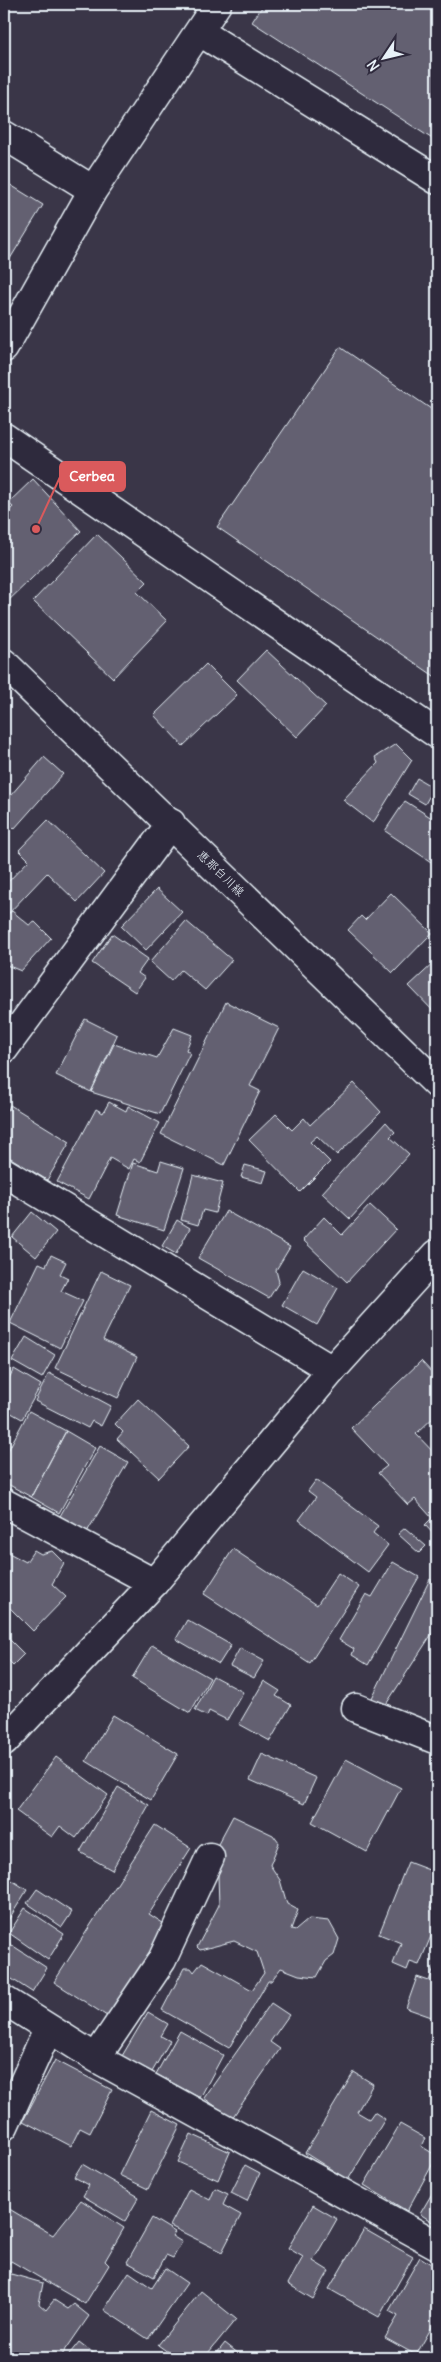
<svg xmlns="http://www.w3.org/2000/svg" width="441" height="2362" viewBox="0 0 441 2362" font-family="Delius,'Klee One',sans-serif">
	<rect width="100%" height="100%" fill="#3a3648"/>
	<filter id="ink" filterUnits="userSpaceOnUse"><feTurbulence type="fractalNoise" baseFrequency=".02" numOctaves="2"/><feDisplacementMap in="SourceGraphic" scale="10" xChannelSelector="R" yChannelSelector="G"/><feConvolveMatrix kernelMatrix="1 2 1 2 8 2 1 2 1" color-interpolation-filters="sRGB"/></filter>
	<g filter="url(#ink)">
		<path fill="#636171" stroke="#e8f1f8" d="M 264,4 L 437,4 L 437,142 L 252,22 Z
			M 4,181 L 43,205 L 5,267 L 4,266 Z
			M 340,347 L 437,413 L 437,678 L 217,527 Z
			M 33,479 L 81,531 L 5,604 L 4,516 L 13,507 L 8,503 Z
			M 97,534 L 147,582 L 137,592 L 167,621 L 113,678 L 33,601 Z
			M 266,650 L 326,706 L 297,737 L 237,680 Z
			M 206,664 L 237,695 L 183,746 L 154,715 Z
			M 396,744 L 412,760 L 373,823 L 343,800 L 378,763 L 375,757 Z
			M 44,757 L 63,774 L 14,829 L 4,819 L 4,803 Z
			M 417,778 L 434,788 L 425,804 L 408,794 Z
			M 405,801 L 435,820 L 437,817 L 437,866 L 385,831 Z
			M 48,820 L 104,873 L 77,902 L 47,873 L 7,915 L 4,913 L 4,886 L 29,860 L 19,850 Z
			M 157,889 L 182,912 L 146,950 L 121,926 Z
			M 391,893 L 432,933 L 393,973 L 348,930 L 361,916 L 365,920 Z
			M 12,911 L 29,925 L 35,922 L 51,938 L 21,971 L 4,964 L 4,917 Z
			M 186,921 L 232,960 L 205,990 L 181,970 L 171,981 L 150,962 Z
			M 112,934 L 148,959 L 138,973 L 145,978 L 135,992 L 92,963 Z
			M 437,960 L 437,1015 L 409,986 Z
			M 226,1002 L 279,1028 L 250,1086 L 260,1091 L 224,1165 L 161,1134 Z
			M 85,1019 L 117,1035 L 91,1092 L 56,1075 Z
			M 174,1028 L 192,1035 L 186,1050 L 190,1053 L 160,1114 L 91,1092 L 114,1044 L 157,1058 Z
			M 354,1083 L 381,1112 L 337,1155 L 317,1136 L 310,1142 L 330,1162 L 300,1192 L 249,1140 L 276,1114 L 292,1130 L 304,1118 L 310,1125 Z
			M 109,1102 L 126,1111 L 128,1106 L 160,1123 L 140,1162 L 134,1159 L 129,1169 L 110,1158 L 89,1199 L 57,1182 L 96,1109 L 103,1113 Z
			M 10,1105 L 70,1142 L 47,1180 L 4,1154 L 4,1107 L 8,1110 Z
			M 386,1122 L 395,1132 L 390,1137 L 409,1154 L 350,1219 L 322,1193 Z
			M 161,1161 L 184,1168 L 164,1230 L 117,1215 L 133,1163 L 158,1171 Z
			M 245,1165 L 267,1171 L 263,1183 L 241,1177 Z
			M 193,1175 L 223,1183 L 215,1213 L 203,1210 L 198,1225 L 181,1220 Z
			M 370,1205 L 396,1229 L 347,1282 L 303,1240 L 324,1217 L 342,1235 Z
			M 226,1211 L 290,1247 L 276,1270 L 279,1282 L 269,1298 L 198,1258 Z
			M 32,1212 L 56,1232 L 36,1257 L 12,1237 Z
			M 177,1220 L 190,1228 L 176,1254 L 162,1246 Z
			M 51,1255 L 66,1262 L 60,1274 L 68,1278 L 61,1291 L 83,1301 L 60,1348 L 10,1323 L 39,1263 L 46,1266 Z
			M 303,1268 L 338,1288 L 317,1325 L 282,1305 Z
			M 101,1271 L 130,1285 L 103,1340 L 137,1357 L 118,1398 L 55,1368 Z
			M 26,1337 L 55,1355 L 42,1378 L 12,1361 Z
			M 421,1361 L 437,1378 L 437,1394 L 432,1398 L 437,1404 L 437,1414 L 416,1434 L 437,1456 L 437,1538 L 425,1525 L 432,1518 L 415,1499 L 408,1505 L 378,1473 L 387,1466 L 351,1428 Z
			M 14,1369 L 41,1385 L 22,1419 L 4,1409 L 4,1387 Z
			M 49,1373 L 111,1406 L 101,1426 L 92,1421 L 88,1428 L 35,1401 Z
			M 138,1399 L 189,1446 L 159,1478 L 117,1439 L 123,1432 L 115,1424 Z
			M 29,1411 L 66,1431 L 31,1497 L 4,1482 L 4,1458 Z
			M 66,1431 L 95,1448 L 59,1513 L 31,1497 Z
			M 100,1446 L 128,1462 L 87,1532 L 60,1516 Z
			M 316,1480 L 378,1526 L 373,1533 L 388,1545 L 368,1572 L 299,1520 L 316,1497 L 308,1491 Z
			M 405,1528 L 426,1546 L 419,1553 L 398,1534 Z
			M 233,1549 L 317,1605 L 338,1573 L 359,1587 L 310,1663 L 204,1594 Z
			M 34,1550 L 41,1554 L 52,1551 L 64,1563 L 52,1584 L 66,1597 L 33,1631 L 4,1602 L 4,1554 L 7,1552 L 26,1562 Z
			M 393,1562 L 419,1577 L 368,1665 L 352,1655 L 354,1649 L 339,1640 L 366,1594 L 372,1597 Z
			M 430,1579 L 437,1584 L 437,1626 L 383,1709 L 370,1702 Z
			M 187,1620 L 231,1645 L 219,1664 L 176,1639 Z
			M 4,1634 L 24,1654 L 13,1665 L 4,1656 Z
			M 152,1645 L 210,1678 L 190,1713 L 132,1678 Z
			M 240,1648 L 264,1661 L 254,1678 L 230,1666 Z
			M 213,1676 L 243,1692 L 227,1720 L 209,1711 L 207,1716 L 195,1710 Z
			M 264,1681 L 280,1691 L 276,1696 L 291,1705 L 270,1741 L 239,1724 Z
			M 113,1715 L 178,1754 L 151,1800 L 86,1761 Z
			M 262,1754 L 316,1778 L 304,1804 L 250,1780 Z
			M 56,1757 L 108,1795 L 76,1838 L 60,1826 L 52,1837 L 16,1811 Z
			M 346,1759 L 401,1788 L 367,1852 L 312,1822 Z
			M 118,1787 L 149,1805 L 112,1870 L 80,1852 Z
			M 233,1816 L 273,1835 L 279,1843 L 270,1865 L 280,1880 L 287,1904 L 298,1910 L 291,1929 L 296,1930 L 309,1919 L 329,1921 L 339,1939 L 334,1955 L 326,1961 L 317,1977 L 299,1975 L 281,1968 L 271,1981 L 268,1981 L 229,2048 L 162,2010 L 184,1968 L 191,1968 L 194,1972 L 202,1962 L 252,1990 L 264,1973 L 257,1952 L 234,1941 L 200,1950 L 197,1947 L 219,1905 L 217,1846 Z
			M 155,1825 L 191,1848 L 149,1914 L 169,1927 L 110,2018 L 54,1982 Z
			M 408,1862 L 437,1873 L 437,1889 L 430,1908 L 437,1911 L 437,1922 L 419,1965 L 410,1962 L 407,1970 L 393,1964 L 401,1943 L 379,1934 Z
			M 10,1879 L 27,1890 L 4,1927 L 4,1889 Z
			M 37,1889 L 72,1912 L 62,1927 L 27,1903 Z
			M 25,1908 L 64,1934 L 48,1960 L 9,1933 Z
			M 4,1940 L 47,1968 L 32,1992 L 4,1974 Z
			M 436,1962 L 437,1962 L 437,2019 L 406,2008 L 417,1977 L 429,1981 Z
			M 271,2003 L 289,2015 L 270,2042 L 280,2049 L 232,2118 L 204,2098 Z
			M 148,2012 L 168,2024 L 161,2036 L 170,2041 L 152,2072 L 122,2056 Z
			M 180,2031 L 223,2055 L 200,2098 L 156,2074 Z
			M 55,2060 L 112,2090 L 90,2133 L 80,2128 L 71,2146 L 23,2121 Z
			M 354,2072 L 373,2084 L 357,2112 L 369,2119 L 374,2112 L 385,2119 L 348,2180 L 305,2153 Z
			M 151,2110 L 180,2125 L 148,2189 L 119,2175 Z
			M 400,2124 L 425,2138 L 421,2146 L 437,2156 L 407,2211 L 364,2185 Z
			M 191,2134 L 230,2152 L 218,2180 L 178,2162 Z
			M 82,2164 L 139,2197 L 125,2221 L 83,2196 L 89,2185 L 74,2177 Z
			M 245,2165 L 260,2173 L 247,2201 L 231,2193 Z
			M 437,2185 L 437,2225 L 420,2214 Z
			M 215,2188 L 228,2194 L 223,2205 L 241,2215 L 222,2252 L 170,2226 L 189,2189 L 210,2200 Z
			M 81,2200 L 124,2228 L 105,2261 L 109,2265 L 85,2304 L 11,2261 L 7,2266 L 4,2264 L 4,2211 L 6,2207 L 53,2235 Z
			M 313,2205 L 337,2219 L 313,2261 L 329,2271 L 313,2299 L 288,2284 L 303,2257 L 288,2248 Z
			M 152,2218 L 175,2232 L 172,2236 L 182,2242 L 173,2258 L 166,2255 L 154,2277 L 127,2262 Z
			M 364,2229 L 413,2257 L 379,2317 L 329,2289 Z
			M 420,2257 L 437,2268 L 437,2318 L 416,2355 L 385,2338 L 398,2316 L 389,2311 Z
			M 165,2268 L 187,2283 L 148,2339 L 104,2310 L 129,2272 L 152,2288 Z
			M 4,2272 L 43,2283 L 39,2304 L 46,2310 L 54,2300 L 68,2309 L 74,2304 L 89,2316 L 60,2358 L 4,2358 Z
			M 201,2291 L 236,2319 L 204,2358 L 176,2358 L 158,2345 Z
			M 79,2342 L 100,2358 L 66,2358 Z
			M 225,2343 L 244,2358 L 213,2358 Z"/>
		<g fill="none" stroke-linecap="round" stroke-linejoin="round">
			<defs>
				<path id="minor" d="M 200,32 L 437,180
					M 4,135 L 93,190
					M 4,348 L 93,190 L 217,4
					M 4,437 L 437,734
					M 4,1049 L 171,823
					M 4,1172 L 332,1370
					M 4,1503 L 154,1583
					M 356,1708 L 437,1740
					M 4,2000 L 96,2058 L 437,2245
					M 96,2058 L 162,1960 L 210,1857
					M 4,2126 L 48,2029"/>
				<path id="tertiary" d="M 4,1742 L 154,1583 L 332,1370 L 437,1254"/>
				<path id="primary" d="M 4,663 L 437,1084"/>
			</defs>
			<use href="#minor" stroke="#e8f1f8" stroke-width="31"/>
			<use href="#tertiary" stroke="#e8f1f8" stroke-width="31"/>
			<use href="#primary" stroke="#e8f1f8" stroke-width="31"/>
			<use href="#minor" stroke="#2f2a3d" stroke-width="28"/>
			<use href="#tertiary" stroke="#2f2a3d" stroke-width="28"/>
			<use href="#primary" stroke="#2f2a3d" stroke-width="28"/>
		</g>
	</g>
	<g text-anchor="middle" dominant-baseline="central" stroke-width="4" stroke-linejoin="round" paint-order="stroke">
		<g font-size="12" fill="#e8f1f8" stroke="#2f2a3d">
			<text transform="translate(221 873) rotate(44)">恵那白川線</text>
		</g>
	</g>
	<path fill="none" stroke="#da5a5c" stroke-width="2" d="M36 529L60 477"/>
	<circle fill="#da5a5c" stroke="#2f2a3d" stroke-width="2" cx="36" cy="529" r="5"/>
	<rect fill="#da5a5c" stroke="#da5a5c" stroke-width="2" x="60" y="462" width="65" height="29" rx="5"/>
	<g font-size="14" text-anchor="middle" font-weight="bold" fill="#fff">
		<text x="92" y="481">Cerbea</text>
	</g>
	<rect width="441" height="2362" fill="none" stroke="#2f2a3d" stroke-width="20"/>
	<rect x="10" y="10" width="421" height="2342" fill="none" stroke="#e8f1f8" stroke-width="2" filter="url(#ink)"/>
	<g transform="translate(384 58) rotate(235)" stroke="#2f2a3d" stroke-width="4" paint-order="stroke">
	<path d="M0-4L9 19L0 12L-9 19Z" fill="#e8f1f8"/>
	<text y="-8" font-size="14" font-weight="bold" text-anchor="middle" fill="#e8f1f8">N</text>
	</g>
</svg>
